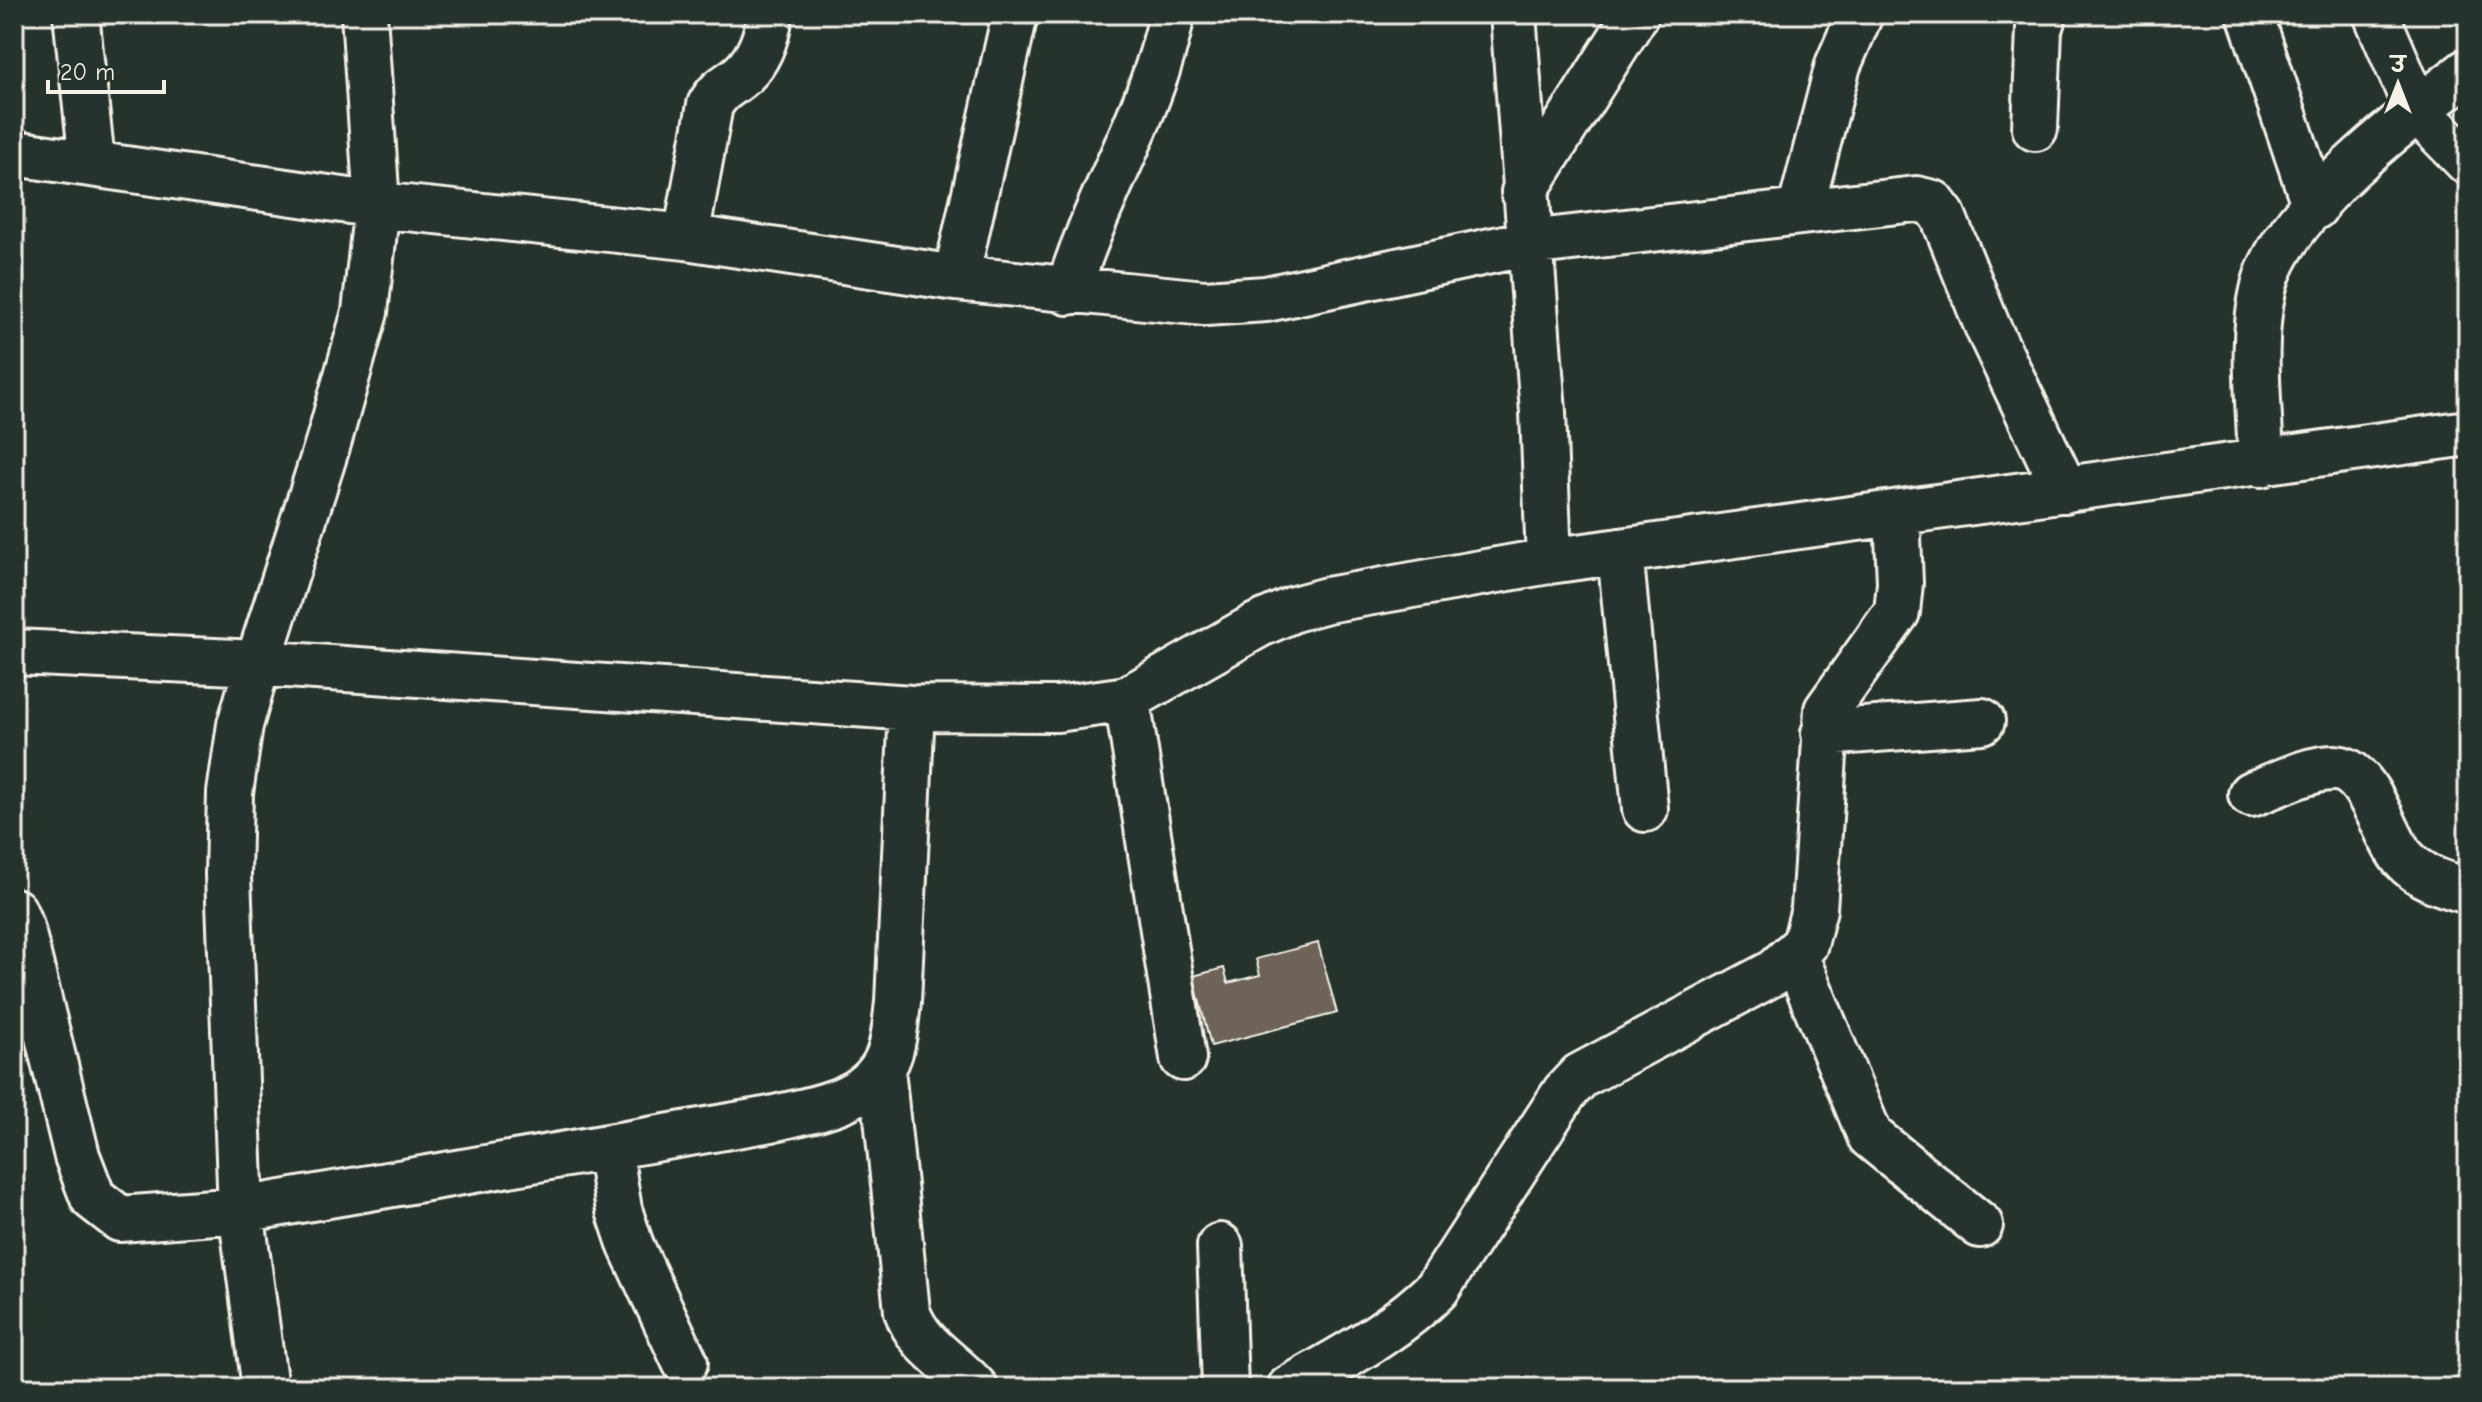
<svg xmlns="http://www.w3.org/2000/svg" width="2482" height="1402" viewBox="0 0 2482 1402" font-family="'Comic Neue','Playpen Sans Deva',sans-serif">
	<rect width="100%" height="100%" fill="#26332d"/>
	<filter id="ink" filterUnits="userSpaceOnUse"><feTurbulence type="fractalNoise" baseFrequency=".0125" numOctaves="2"/><feDisplacementMap in="SourceGraphic" scale="16" xChannelSelector="R" yChannelSelector="G"/><feConvolveMatrix kernelMatrix="1 2 1 2 8 2 1 2 1" color-interpolation-filters="sRGB"/></filter>
	<g filter="url(#ink)">
		<path fill="#6e6358" stroke="#f4f1e8" stroke-width="2" d="M 1318,943 L 1337,1013 L 1211,1046 L 1193,976 L 1224,968 L 1228,983 L 1260,975 L 1256,959 Z"/>
		<g fill="none" stroke-linecap="round" stroke-linejoin="round">
			<defs>
				<path id="minor" d="M 76,14 L 92,162
					M 1513,14 L 1543,412 L 1549,561
					M 2250,14 L 2315,207
					M 2376,14 L 2417,110 L 2468,162
					M 2035,128 L 2039,29 L 2044,14
					M 14,153 L 377,205 L 686,237 L 956,278 L 1205,303 L 1266,299 L 1528,243 L 1916,199 L 1933,203 L 1943,216 L 1988,328 L 2065,490
					M 1524,192 L 1636,14
					M 1800,212 L 1838,65 L 1860,14
					M 686,237 L 710,105 C 721,86 729,87 743,74 C 760,58 767,36 770,14
					M 956,278 L 1015,14
					M 1068,292 C 1096,197 1153,112 1172,14
					M 2261,464 C 2260,407 2250,342 2264,286 C 2283,211 2407,117 2468,71
					M 1620,551 L 1645,809
					M 14,652 L 258,663 L 912,708 L 1057,709 L 1127,699 L 1258,625 L 1294,609 L 1327,600 L 1549,561 L 2468,433
					M 1127,699 L 1183,1058
					M 1824,733 L 1982,721
					M 2251,794 C 2275,786 2307,768 2334,768 C 2370,768 2383,835 2403,858 C 2421,878 2443,884 2468,891
					M 14,911 L 22,930 L 77,1156 L 93,1198 L 120,1219 L 241,1210 L 771,1119 C 815,1108 874,1102 890,1052 C 895,1036 896,1018 898,1002 L 912,708
					M 1795,955 L 1870,1136 L 1980,1225
					M 882,1069 L 907,1311 C 919,1347 951,1361 975,1388
					M 609,1147 L 619,1210 L 631,1246 L 685,1362
					M 1220,1246 L 1225,1388
					M 265,1388 L 241,1210 L 228,875 L 230,793 L 240,725 L 258,663 L 329,440 L 365,312 L 377,205 L 364,14
					M 1290,1388 C 1342,1358 1395,1331 1437,1289 L 1565,1092 L 1580,1076 L 1773,973 L 1805,944 L 1814,909 L 1827,710 L 1897,612 L 1900,583 L 1897,513"/>
			</defs>
			<use href="#minor" stroke="#f4f1e8" stroke-width="50"/>
			<use href="#minor" stroke="#26332d" stroke-width="44"/>
		</g>
	</g>
	<rect width="2482" height="1402" fill="none" stroke="#26332d" stroke-width="48"/>
	<rect x="24" y="24" width="2434" height="1354" fill="none" stroke="#f4f1e8" stroke-width="3" filter="url(#ink)"/>
	<g transform="translate(2398 84)" stroke="#26332d" stroke-width="6" paint-order="stroke">
	<path d="M0-6L14 30L0 20L-14 30Z" fill="#f4f1e8"/>
	<text y="-12" font-size="22" font-weight="bold" text-anchor="middle" fill="#f4f1e8">उ</text>
	</g>
	<path d="M48 80v12h116v-12" fill="none" stroke="#f4f1e8" stroke-width="4"/>
	<text x="60" y="80" font-size="24" fill="#f4f1e8" stroke="#26332d" stroke-width="6" paint-order="stroke">20 m</text>
</svg>
